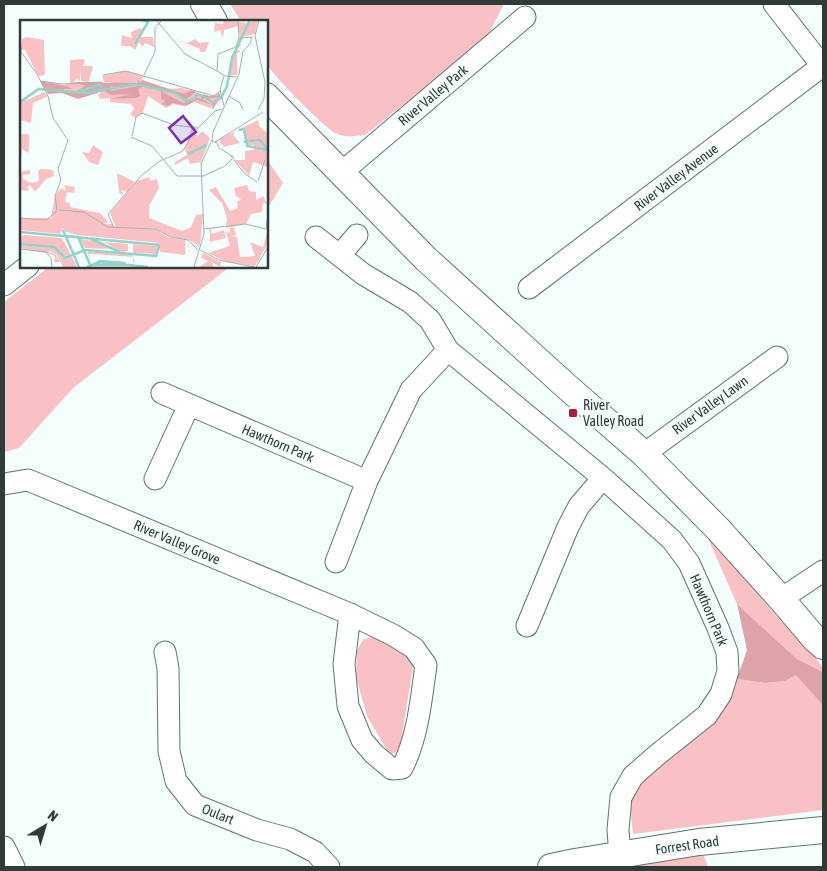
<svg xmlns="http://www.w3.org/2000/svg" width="827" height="871" viewBox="0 0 827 871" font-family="'Asap Condensed',sans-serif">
	<rect width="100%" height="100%" fill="#f4fefc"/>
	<path fill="#fac1c5" d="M 230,4 L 504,4 L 486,39 L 365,135 C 355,136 344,138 335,133 C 322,125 273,76 267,64 C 264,57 266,30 266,21 L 241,21 Z
		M 266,158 L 283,183 L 266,211 Z
		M 50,266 L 231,266 L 73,388 L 19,448 L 4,452 L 4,302 Z
		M 706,534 L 727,557 L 780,620 L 808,647 L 823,668 L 823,672 L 797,659 L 737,604 Z
		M 372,636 L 387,640 L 414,660 L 400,748 L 394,754 L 388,752 L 367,716 L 356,677 L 357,650 L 363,640 Z
		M 796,675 L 823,677 L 823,810 L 633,834 L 631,815 L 632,792 L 644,774 L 725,706 L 737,679 L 765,683 L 785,681 Z
		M 699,842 L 708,867 L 568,867 Z"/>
	<path fill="#dda3a8" d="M 737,604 L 797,659 L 823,672 L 823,705 L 796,675 L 785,681 L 765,683 L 737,679 L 747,650 Z"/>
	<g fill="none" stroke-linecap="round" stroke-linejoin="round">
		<defs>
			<path id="minor" d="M 774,4 L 823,67
				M 341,173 L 525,17
				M 316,237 L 363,274 L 410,302 L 430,320 L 448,350 L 603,478 L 672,540 L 689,563 L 718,628 L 727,652 L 728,671 L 721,694 L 707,715 L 657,755 L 633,776 L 621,797 L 618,830 L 620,855
				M 340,255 L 357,235
				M 4,285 L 28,266
				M 529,288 L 822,66
				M 162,393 L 367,481
				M 644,454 L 777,357
				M 155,479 L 189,405
				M 4,484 L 28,480 L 350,614 L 393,635 L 414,648 L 426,665 C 421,700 418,737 402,768 L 392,769 L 374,754 L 362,740 L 348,706 L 344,664 L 350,614
				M 336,562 L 367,481 L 411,390 L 448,350
				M 781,599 L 823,571
				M 527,626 L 568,527 L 579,506 L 603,478
				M 165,652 L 168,668 L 169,751 L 176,781 L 195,805 L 257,830 L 290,839 L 315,852 L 329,867
				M 4,847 L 14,867"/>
			<path id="tertiary" d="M 204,4 L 214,21
				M 266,96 L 426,259 L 566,386 L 644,454 L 718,529 L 781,599 L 815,639 L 823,646
				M 551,867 L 575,862 L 699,842 L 823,830"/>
		</defs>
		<use href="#minor" stroke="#5e7471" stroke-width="23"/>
		<use href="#tertiary" stroke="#5e7471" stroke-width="28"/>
		<use href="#minor" stroke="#fff" stroke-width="21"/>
		<use href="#tertiary" stroke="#fff" stroke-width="26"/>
	</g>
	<rect fill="#af1c43" stroke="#f4fefc" stroke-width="2" x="568" y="408" width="10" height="10" rx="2.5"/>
	<g text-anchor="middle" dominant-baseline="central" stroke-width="5" stroke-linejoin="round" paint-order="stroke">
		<g font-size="14" fill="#303a38" stroke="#f4fefc">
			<text transform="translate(433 95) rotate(-40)">River Valley Park</text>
			<text transform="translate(676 177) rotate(-37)">River Valley Avenue</text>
			<text transform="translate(710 405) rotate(-36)">River Valley Lawn</text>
			<text transform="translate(278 443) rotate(23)">Hawthorn Park</text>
			<text transform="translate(177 542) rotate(23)">River Valley Grove</text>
			<text transform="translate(709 610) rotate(67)">Hawthorn Park</text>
			<text transform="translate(218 814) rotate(22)">Oulart</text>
			<text transform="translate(687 845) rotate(-8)">Forrest Road</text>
		</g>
		<g font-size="14" fill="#303a38" stroke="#f4fefc" text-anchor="start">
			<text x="583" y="405">River<tspan x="583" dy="16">Valley Road</tspan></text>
		</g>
	</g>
	<g transform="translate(20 20)">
		<rect width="248" height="248" fill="#f4fefc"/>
		<path d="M 204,0 L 226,3 L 238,0 L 235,14 L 220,17 L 218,6 L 204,10 L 203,18 L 200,10 L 194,12 L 195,3 L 203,4 ZM 120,8 L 124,11 L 121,17 L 133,17 L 134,27 L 125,23 L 122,27 L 119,22 L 115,30 L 110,26 L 101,26 L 102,15 L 112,18 L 111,12 ZM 6,17 L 24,20 L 25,55 L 18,56 L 5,30 L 1,30 L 2,19 ZM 153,18 L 167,23 L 175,19 L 179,23 L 189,22 L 185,32 L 180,32 L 180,29 ZM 219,19 L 221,25 L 217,30 L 221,31 L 217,34 L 217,55 L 208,56 ZM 62,39 L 65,40 L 63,46 L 73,46 L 70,58 L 68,62 L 61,61 L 61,50 L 60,61 L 57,58 L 54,62 L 66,66 L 55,72 L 42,69 L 52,68 L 44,65 L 50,63 L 50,40 ZM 105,51 L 123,56 L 122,60 L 127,62 L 149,69 L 162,68 L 190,77 L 199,72 L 201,78 L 193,89 L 174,82 L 163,86 L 153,84 L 146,88 L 128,76 L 123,93 L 115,98 L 110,94 L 114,89 L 111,84 L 90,82 L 90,78 L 80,79 L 78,75 L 92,62 L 84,62 L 82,56 ZM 20,66 L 5,81 L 24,72 L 28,76 L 13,83 L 11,103 L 0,100 L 0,81 ZM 238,100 L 239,106 L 247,113 L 247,147 L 233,142 L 229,156 L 215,140 L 225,140 L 225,131 L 234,130 L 234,125 L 227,126 L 224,109 L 218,110 ZM 177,107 L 173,113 L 178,116 L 182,111 L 190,118 L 181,142 L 170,144 L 168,138 L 155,145 L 155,142 L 167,135 L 165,130 L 171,109 ZM 216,111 L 213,115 L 220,123 L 204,127 L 200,123 L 199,119 ZM 0,114 L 9,114 L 9,130 L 8,133 L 2,129 L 2,138 ZM 73,125 L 83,132 L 78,145 L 69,142 L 62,132 L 69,133 ZM 21,149 L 33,150 L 34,156 L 26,159 L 15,172 L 10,165 L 7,167 L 9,171 L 0,170 L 0,152 L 10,150 L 10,154 L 3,155 L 3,159 L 11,163 L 19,161 L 18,151 ZM 97,153 L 115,162 L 107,172 L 101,170 L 104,175 L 99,173 ZM 129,157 L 131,161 L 137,159 L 139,168 L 129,186 L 129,198 L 162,211 L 171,207 L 176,195 L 183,194 L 180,226 L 169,220 L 149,216 L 134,208 L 121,208 L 134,209 L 148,217 L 165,220 L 165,235 L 140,232 L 140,223 L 58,215 L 46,212 L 43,208 L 40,214 L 0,210 L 0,198 L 31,198 L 35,176 L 41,168 L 46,171 L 44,165 L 55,167 L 54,173 L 47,172 L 45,182 L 50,183 L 50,187 L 80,193 L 88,202 L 82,204 L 92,204 L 96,208 L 90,193 L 117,161 ZM 227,165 L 229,171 L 236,172 L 236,180 L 243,176 L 247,184 L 243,183 L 242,192 L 231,194 L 226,204 L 206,208 L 207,198 L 202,183 L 189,170 L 196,167 L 210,191 L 218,188 L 217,182 L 221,179 L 216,176 L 214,168 ZM 214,207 L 216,215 L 211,216 L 217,217 L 220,237 L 235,236 L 230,222 L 243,227 L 247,212 L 247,225 L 235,246 L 207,242 L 188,233 L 210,226 L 206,212 L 210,213 L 210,208 ZM 197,209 L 191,210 L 192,214 L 204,210 L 206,218 L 190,222 L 190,211 L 187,210 ZM 4,215 L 42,218 L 51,235 L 44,236 L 34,226 L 0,223 L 0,216 ZM 60,219 L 79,222 L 91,229 L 65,228 ZM 84,222 L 108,224 L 108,231 L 102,232 ZM 113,224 L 137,226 L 137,234 L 113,233 ZM 0,225 L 34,228 L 43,238 L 52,237 L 57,247 L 43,247 L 37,235 L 31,231 L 28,231 L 36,235 L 40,242 L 34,242 L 35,236 L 30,234 L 0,228 ZM 72,231 L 112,235 L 115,241 L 113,243 L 113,237 L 74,234 L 69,234 L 70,239 L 67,232 ZM 183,233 L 201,242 L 200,247 L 192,242 L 193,247 L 179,247 L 188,241 L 181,238 Z" fill="#fac1c5"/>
		<path d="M 116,58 L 121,63 L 122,60 L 164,74 L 171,70 L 189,76 L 197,76 L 199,73 L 201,77 L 182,79 L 191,84 L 198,80 L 193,89 L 193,85 L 177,80 L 166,86 L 153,83 L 148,86 L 142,84 L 145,81 L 141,79 L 141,71 L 163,83 L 176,77 L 181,79 L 183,74 L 176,72 L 165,80 L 154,73 L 125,66 L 118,69 L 120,76 L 116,78 L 90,79 L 111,74 L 91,75 L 84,71 L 58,79 L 42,73 L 28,74 L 20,61 L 48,66 L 52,69 L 42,69 L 55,72 L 65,66 L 54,62 L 119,63 ZM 115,64 L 123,65 L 91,71 L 91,66 L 99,68 Z" fill="#dda3a8" fill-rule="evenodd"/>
		<path fill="none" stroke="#91d4ca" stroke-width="2.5" d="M 115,24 L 128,2 L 123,0M 58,72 L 79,65 L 82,68M 0,82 L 19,69 L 66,73 L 116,64 L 155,73 L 166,81 L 174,79 L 177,74 L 193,82 L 201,78 L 207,66 L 212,38 L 230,0M 219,110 L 224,109 L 226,120M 229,121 L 240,120 L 248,130M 224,122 L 227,121 L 227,126 L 248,130M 168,134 L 187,125M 43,210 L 59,247M 0,212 L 140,225M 45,216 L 58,217 L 71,247M 71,219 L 100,232M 0,224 L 34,227 L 45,238 L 65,230 L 136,236 L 139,227 L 137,224M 80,241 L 104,243 L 106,245 L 72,245 ZM 67,247 L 80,242 L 128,247"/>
		<path fill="none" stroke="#a6b0ae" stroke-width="1" d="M 136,0 L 165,34 L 197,51M 218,0 L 219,18M 0,3 L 1,32 L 17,54 L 28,76 L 33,98 L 48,120 L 38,149 L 41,160 L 35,176 L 37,190M 197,51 L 205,56 L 216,57M 197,51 L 198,34 L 216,27 L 219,18 L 233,17M 83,55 L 106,51 L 194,76 L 200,71M 124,55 L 135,32 L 135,8 L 142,0M 204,56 L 200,70 L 204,86M 20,61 L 42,64 L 82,62M 209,76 L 220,83 L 223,90M 238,90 L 244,79 L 245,62 L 235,16 L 239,0M 112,116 L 116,97 L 122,93 L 154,105 L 178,108M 111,117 L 132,126 L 157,156 L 184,156M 196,121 L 199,128 L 214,137M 195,122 L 243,92M 196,123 L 192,121 L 193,112 L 219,54 L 223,31 L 231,23 L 231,17M 211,136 L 224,153 L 237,162M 181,144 L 192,120M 183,156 L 205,146 L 212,139M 238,161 L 245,140M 39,190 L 64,192 L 88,207 L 135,209 L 151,217 L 168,220 L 178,230M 0,198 L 26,200 L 37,191M 94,208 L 88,194 L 122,155 L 140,141 L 163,131 L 173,113 L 195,91 L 202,89M 184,209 L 225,204 L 246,209 L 248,195M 0,229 L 26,232 L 31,238 L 32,247M 180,230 L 199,240 L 234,247M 174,247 L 184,214 L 181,143M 236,247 L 248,227"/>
		<path fill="#7b2cbf" fill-opacity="0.15" stroke="#7b2cbf" stroke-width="2.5" d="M 163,96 L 176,112 L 161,123 L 149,108 Z"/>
		<rect width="248" height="248" fill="none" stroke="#303a38" stroke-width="2.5"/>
	</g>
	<rect width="827" height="871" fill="none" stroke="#303a38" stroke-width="10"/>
	<g transform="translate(45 826) rotate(38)" stroke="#f4fefc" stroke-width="4" paint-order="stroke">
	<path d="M0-4L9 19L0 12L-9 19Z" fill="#303a38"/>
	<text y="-8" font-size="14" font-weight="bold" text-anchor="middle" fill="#303a38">N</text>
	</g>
</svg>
